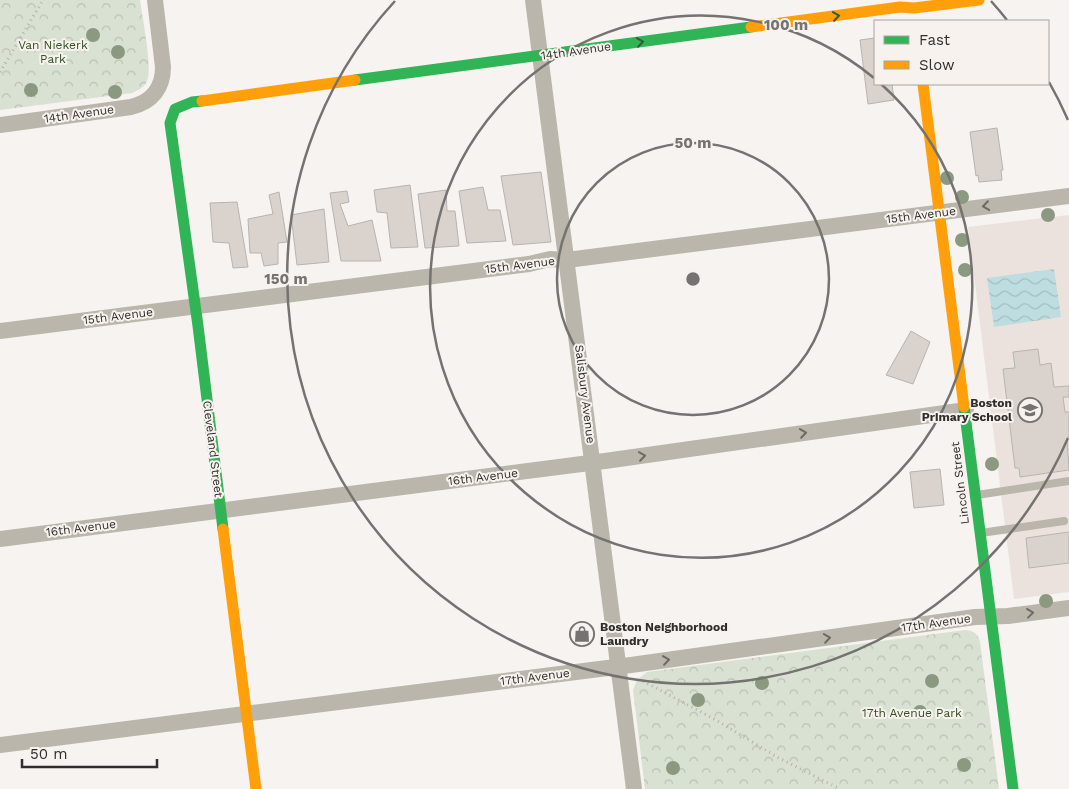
<svg xmlns="http://www.w3.org/2000/svg" width="1069" height="789" viewBox="0 0 1069 789" font-family="'Work Sans',sans-serif">
	<defs>
		<pattern id="park-crowns" width="20" height="18" patternUnits="userSpaceOnUse" patternTransform="scale(1.25)"><rect width="20" height="18" fill="#d9e1d3"/><path d="M2 6a3 3 0 1 1 6 0M12 15a3 3 0 1 1 6 0" fill="none" stroke="#bbc1b5"/></pattern>
		<pattern id="water-waves" width="16" height="10" patternUnits="userSpaceOnUse" patternTransform="scale(1.25)"><rect width="16" height="10" fill="#bedde1"/><path d="M0 5q4-4 8 0t8 0" fill="none" stroke="#a4bec1"/></pattern>
	</defs>
	<rect width="100%" height="100%" fill="#f6f3f0"/>
	<path fill="#ebe2dd" d="M 1069,215 L 1069,592 L 1014,599 L 968,227 Z"/>
	<path fill="url(#park-crowns)" d="M 0,0 L 140,0 C 142,16 153,70 147,81 C 144,88 138,90 132,93 L 0,110 Z
		M 965,630 C 973,630 978,634 980,642 L 999,789 L 645,789 L 633,690 L 637,680 L 647,672 Z"/>
	<path fill="url(#water-waves)" d="M 1054,269 L 1061,317 L 994,327 L 987,278 Z"/>
	<path fill="#dad3cd" stroke="#b6b4b2" d="M 875,38 L 875,84 L 892,84 L 894,100 L 868,104 L 860,40 Z
		M 997,128 L 1003,170 L 1001,170 L 1002,180 L 979,182 L 978,175 L 976,176 L 970,132 Z
		M 541,172 L 551,242 L 513,245 L 501,176 Z
		M 410,185 L 418,247 L 391,248 L 387,213 L 377,212 L 374,190 Z
		M 483,187 L 488,210 L 500,210 L 506,241 L 467,243 L 459,191 Z
		M 446,190 L 447,211 L 455,211 L 459,246 L 425,248 L 418,194 Z
		M 347,191 L 349,202 L 340,204 L 348,226 L 372,220 L 381,261 L 341,261 L 330,193 Z
		M 279,192 L 287,242 L 278,243 L 278,264 L 264,266 L 261,253 L 250,253 L 248,219 L 273,214 L 269,195 Z
		M 237,202 L 248,267 L 233,268 L 229,243 L 213,242 L 210,203 Z
		M 324,209 L 329,262 L 297,265 L 291,215 Z
		M 911,331 L 930,342 L 913,384 L 886,375 Z
		M 1038,349 L 1040,365 L 1051,363 L 1054,387 L 1069,386 L 1069,397 L 1063,397 L 1065,412 L 1069,412 L 1069,438 L 1067,438 L 1069,470 L 1020,477 L 1019,468 L 1015,468 L 1003,369 L 1015,368 L 1013,352 Z
		M 940,469 L 944,505 L 914,508 L 910,472 Z
		M 1069,532 L 1069,563 L 1029,568 L 1026,538 Z"/>
	<g fill="none" stroke-linecap="round" stroke-linejoin="round">
		<path stroke="#b5b1aa" stroke-width="3" stroke-dasharray="1 4" stroke-linecap="butt" d="M 0,72 L 43,0
			M 643,681 L 716,720 L 777,757 L 840,789"/>
		<path stroke="#bab6ac" stroke-width="8" d="M 977,495 L 1069,481
			M 981,533 L 1064,521"/>
		<path stroke="#bab6ac" stroke-width="16" d="M 533,0 L 634,789
			M 0,125 L 131,107 C 152,102 163,88 163,67 L 155,0
			M 0,331 L 529,264 L 550,259 L 567,260 L 1069,196
			M 0,539 L 605,461 L 966,410
			M 0,745 L 631,665 L 975,617 L 1008,616 L 1069,608"/>
		<path stroke="#30b455" stroke-width="11" d="M 355,80 L 751,27
			M 202,101 L 192,102 L 175,109 L 170,123 L 198,326 L 223,529
			M 964,407 L 1013,789"/>
		<path stroke="#ff9f0a" stroke-width="11" d="M 751,27 L 900,7 L 914,8 L 979,0
			M 923,84 L 964,407
			M 202,101 L 355,80
			M 223,529 L 256,789"/>
	</g>
	<g fill="#8a997f">
		<circle cx="93" cy="35" r="7"/>
		<circle cx="118" cy="52" r="7"/>
		<circle cx="31" cy="90" r="7"/>
		<circle cx="115" cy="92" r="7"/>
		<circle cx="947" cy="178" r="7"/>
		<circle cx="962" cy="197" r="7"/>
		<circle cx="1048" cy="215" r="7"/>
		<circle cx="962" cy="240" r="7"/>
		<circle cx="965" cy="270" r="7"/>
		<circle cx="992" cy="464" r="7"/>
		<circle cx="1046" cy="601" r="7"/>
		<circle cx="932" cy="681" r="7"/>
		<circle cx="762" cy="683" r="7"/>
		<circle cx="698" cy="700" r="7"/>
		<circle cx="920" cy="712" r="7"/>
		<circle cx="964" cy="765" r="7"/>
		<circle cx="673" cy="768" r="7"/>
	</g>
	<defs><path id="oneway-chevron" d="M-2-3.5L2.5 0L-2 3.5" fill="none" stroke-width="1.6" stroke-linecap="round" stroke-linejoin="round" transform="scale(1.25)"/></defs>
	<g stroke="#305d3a">
		<use href="#oneway-chevron" transform="translate(836 16) rotate(-8)"/>
		<use href="#oneway-chevron" transform="translate(640 42) rotate(-8)"/>
	</g>
	<g stroke="#6e6b66">
		<use href="#oneway-chevron" transform="translate(986 206) rotate(172)"/>
		<use href="#oneway-chevron" transform="translate(803 433) rotate(-8)"/>
		<use href="#oneway-chevron" transform="translate(642 456) rotate(-8)"/>
		<use href="#oneway-chevron" transform="translate(1030 613) rotate(-7)"/>
		<use href="#oneway-chevron" transform="translate(827 638) rotate(-8)"/>
		<use href="#oneway-chevron" transform="translate(666 660) rotate(-8)"/>
	</g>
	<g fill="none" stroke="#757371" stroke-width="2.5">
		<circle cx="693" cy="279" r="136"/>
		<path d="M881 84A271 271 0 1 1 874 78"/>
		<path d="M1068 438A407 407 0 1 1 395 1M991 1A407 407 0 0 1 1007 20M1049 82A407 407 0 0 1 1068 120"/>
	</g>
	<defs>
		<symbol id="school-ring" viewBox="-11 -11 22 22"><circle r="9.5" fill="#f8f2ee" stroke="#757371" stroke-width="1.5"/><path d="M0-5L7-2L0 1L-7-2ZM-4 1L0 2.5L4 1V4Q0 6-4 4Z" fill="#757371"/></symbol>
		<symbol id="shop-ring" viewBox="-11 -11 22 22"><circle r="9.5" fill="#f8f2ee" stroke="#757371" stroke-width="1.5"/><path d="M-5-2.5h2.3a2.7 3.5 0 0 1 5.4 0H5L5.5 6h-11ZM-1.5-2.5h3a1.5 2.3 0 0 0-3 0Z" fill="#757371"/></symbol>
	</defs>
	<g fill-rule="evenodd">
		<use href="#school-ring" x="1016" y="396" width="28" height="28"/>
		<use href="#shop-ring" x="568" y="620" width="28" height="28"/>
	</g>
	<g text-anchor="middle" dominant-baseline="central" stroke-width="4" stroke-linejoin="round" paint-order="stroke">
		<g font-size="12" fill="#315023" stroke="#f8f2ee">
			<text x="53" y="45">Van Niekerk<tspan x="53" dy="14">Park</tspan></text>
			<text x="912" y="713">17th Avenue Park</text>
		</g>
		<g font-size="12" fill="#302e2c" stroke="#f8f2ee">
			<text transform="translate(576 51) rotate(-8)">14th Avenue</text>
			<text transform="translate(79 114) rotate(-8)">14th Avenue</text>
			<text transform="translate(921 215) rotate(-7)">15th Avenue</text>
			<text transform="translate(520 265) rotate(-7)">15th Avenue</text>
			<text transform="translate(118 316) rotate(-7)">15th Avenue</text>
			<text transform="translate(585 394) rotate(83)">Salisbury Avenue</text>
			<text transform="translate(213 449) rotate(83)">Cleveland Street</text>
			<text transform="translate(483 477) rotate(-7)">16th Avenue</text>
			<text transform="translate(960 483) rotate(-97)">Lincoln Street</text>
			<text transform="translate(81 528) rotate(-7)">16th Avenue</text>
			<text transform="translate(936 623) rotate(-8)">17th Avenue</text>
			<text transform="translate(535 677) rotate(-7)">17th Avenue</text>
		</g>
		<g font-size="12" font-weight="bold" fill="#302e2c" stroke="#f8f2ee" text-anchor="end">
			<text x="1012" y="403">Boston<tspan x="1012" dy="14">Primary School</tspan></text>
			<text x="600" y="627" text-anchor="start">Boston Neighborhood<tspan x="600" dy="14">Laundry</tspan></text>
		</g>
	</g>
	<circle cx="693" cy="279" r="8" fill="#757371" stroke="#f8f2ee" stroke-width="2.5"/>
	<g font-size="15" text-anchor="middle" font-weight="bold" fill="#757371" stroke="#f8f2ee" stroke-width="4" stroke-linejoin="round" paint-order="stroke">
		<text x="786" y="30">100 m</text>
		<text x="693" y="148">50 m</text>
		<text x="286" y="284">150 m</text>
	</g>
	<rect x="874" y="20" width="175" height="65" fill="#f8f2ee" stroke="#a8a4a0"/>
	<rect x="884" y="36" width="25" height="8" fill="#30b455" stroke="#a8a4a0"/>
	<text x="919" y="45" font-size="15" fill="#302e2c">Fast</text>
	<rect x="884" y="61" width="25" height="8" fill="#ff9f0a" stroke="#a8a4a0"/>
	<text x="919" y="70" font-size="15" fill="#302e2c">Slow</text>
	<path d="M22 759v8h135v-8" fill="none" stroke="#302e2c" stroke-width="2.5"/>
	<text x="30" y="759" font-size="15" fill="#302e2c" stroke="#f8f2ee" stroke-width="4" paint-order="stroke">50 m</text>
</svg>
